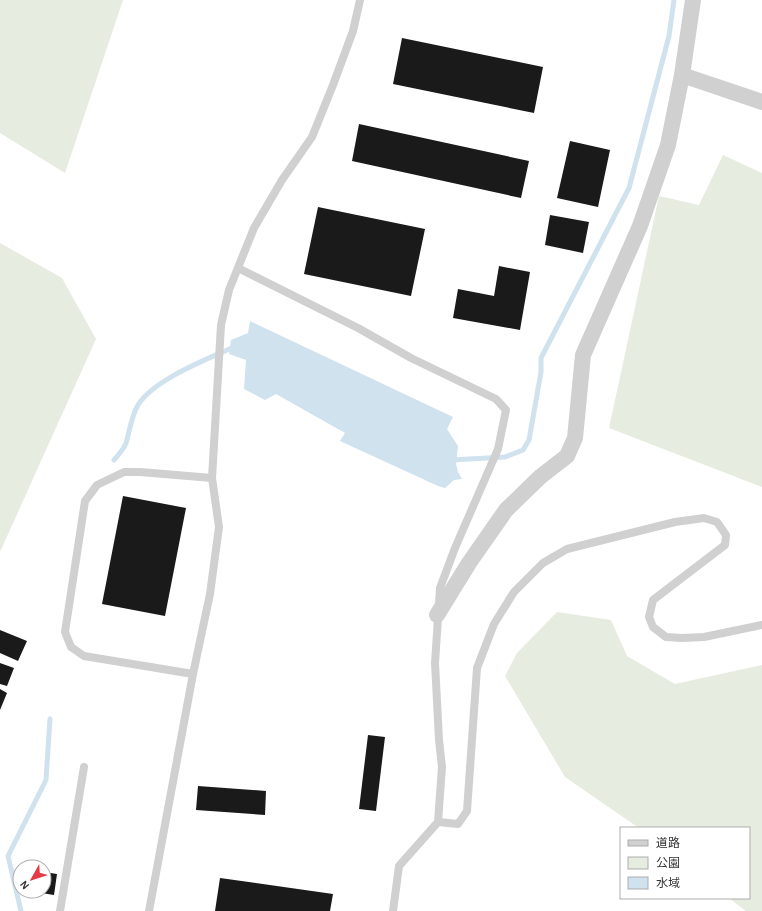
<svg xmlns="http://www.w3.org/2000/svg" width="762" height="911" viewBox="0 0 762 911" font-family="'Alegreya Sans','Noto Sans JP',sans-serif">
	<rect width="100%" height="100%" fill="#fff"/>
	<path fill="#e6ecdf" d="M 0,0 L 123,0 L 65,173 L 0,133 Z
		M 723,155 L 762,173 L 762,487 L 609,428 L 659,196 L 699,205 Z
		M 0,243 L 62,278 L 96,339 L 0,552 Z
		M 557,612 L 611,620 L 627,656 L 675,684 L 762,665 L 762,911 L 746,911 L 729,898 L 749,898 L 749,828 L 639,828 L 565,777 L 505,676 L 517,653 Z"/>
	<path fill="#cfe2ee" d="M 250,321 L 453,417 L 447,429 L 458,446 L 456,464 L 458,472 L 462,479 L 454,480 L 445,488 L 438,486 L 340,441 L 345,433 L 276,394 L 265,400 L 244,389 L 246,360 L 229,354 L 231,340 L 248,333 Z"/>
	<g fill="none" stroke-linecap="round" stroke-linejoin="round">
		<path stroke="#cfe2ee" stroke-width="5" d="M 114,460 C 118,455 124,449 126,443 C 130,430 131,417 138,405 C 154,379 208,359 236,346
			M 451,460 L 505,457 L 523,450 L 529,440 L 541,372 L 541,358 L 629,188 L 669,36 L 674,0
			M 21,911 L 8,856 L 46,780 L 50,719"/>
	</g>
	<path fill="#1a1a1a" d="M 402,38 L 543,67 L 534,113 L 393,84 Z
		M 359,124 L 529,161 L 521,198 L 352,161 Z
		M 570,141 L 610,150 L 598,207 L 557,198 Z
		M 318,207 L 425,229 L 411,296 L 304,274 Z
		M 550,215 L 589,222 L 583,253 L 545,245 Z
		M 499,266 L 530,272 L 520,330 L 453,318 L 458,289 L 494,296 Z
		M 123,496 L 186,508 L 165,616 L 102,604 Z
		M 0,630 L 27,641 L 18,661 L 0,653 Z
		M 0,663 L 14,668 L 7,686 L 0,684 Z
		M 0,689 L 7,693 L 0,710 Z
		M 368,735 L 385,737 L 376,811 L 359,809 Z
		M 198,786 L 266,791 L 265,815 L 196,810 Z
		M 44,872 L 57,874 L 54,895 L 35,892 L 44,891 Z
		M 220,878 L 333,894 L 330,911 L 215,911 Z"/>
	<g fill="none" stroke-linecap="round" stroke-linejoin="round">
		<path stroke="#d0d0d0" stroke-width="8" d="M 238,268 L 358,328 L 411,358 L 496,399 L 506,410 L 498,449 L 455,548 L 440,588 L 435,663 L 439,740 L 442,767 L 438,822 L 399,866 L 393,911
			M 193,674 L 84,656 L 71,647 L 65,632 L 85,501 L 97,485 L 124,472 L 140,472 L 212,478
			M 438,822 L 458,824 L 467,811 L 477,668 L 494,624 L 514,592 L 543,563 L 567,549 L 675,522 L 704,518 L 717,522 L 726,535 L 725,545 L 653,600 L 649,617 L 653,627 L 666,637 L 682,638 L 704,637 L 762,625
			M 60,911 L 84,767
			M 149,911 L 193,674 L 210,594 L 219,527 L 212,478 L 221,325 L 229,290 L 254,228 L 282,180 L 312,137 L 333,85 L 353,31 L 360,0"/>
		<path stroke="#d0d0d0" stroke-width="16" d="M 682,75 L 762,102
			M 437,615 L 469,563 L 506,510 L 540,477 L 567,456 L 575,438 L 583,355 L 640,226 L 668,145 L 682,75 L 693,0"/>
	</g>
	<rect x="620" y="827" width="130" height="72" fill="#ffffff" stroke="#adadad"/>
	<rect x="628" y="840" width="20" height="6" fill="#d0d0d0" stroke="#adadad"/>
	<text x="656" y="847" font-size="12" fill="#333333">道路</text>
	<rect x="628" y="857" width="20" height="12" fill="#e6ecdf" stroke="#adadad"/>
	<text x="656" y="867" font-size="12" fill="#333333">公園</text>
	<rect x="628" y="877" width="20" height="12" fill="#cfe2ee" stroke="#adadad"/>
	<text x="656" y="887" font-size="12" fill="#333333">水域</text>
	<g transform="translate(32 879) rotate(231)"><circle r="19" fill="#ffffff" stroke="#adadad"/>
	<path d="M0-3L7 15L0 10L-7 15Z" fill="#e63946"/>
	<text y="-6" font-size="11" font-weight="bold" text-anchor="middle" fill="#333333">N</text>
	</g>
</svg>
